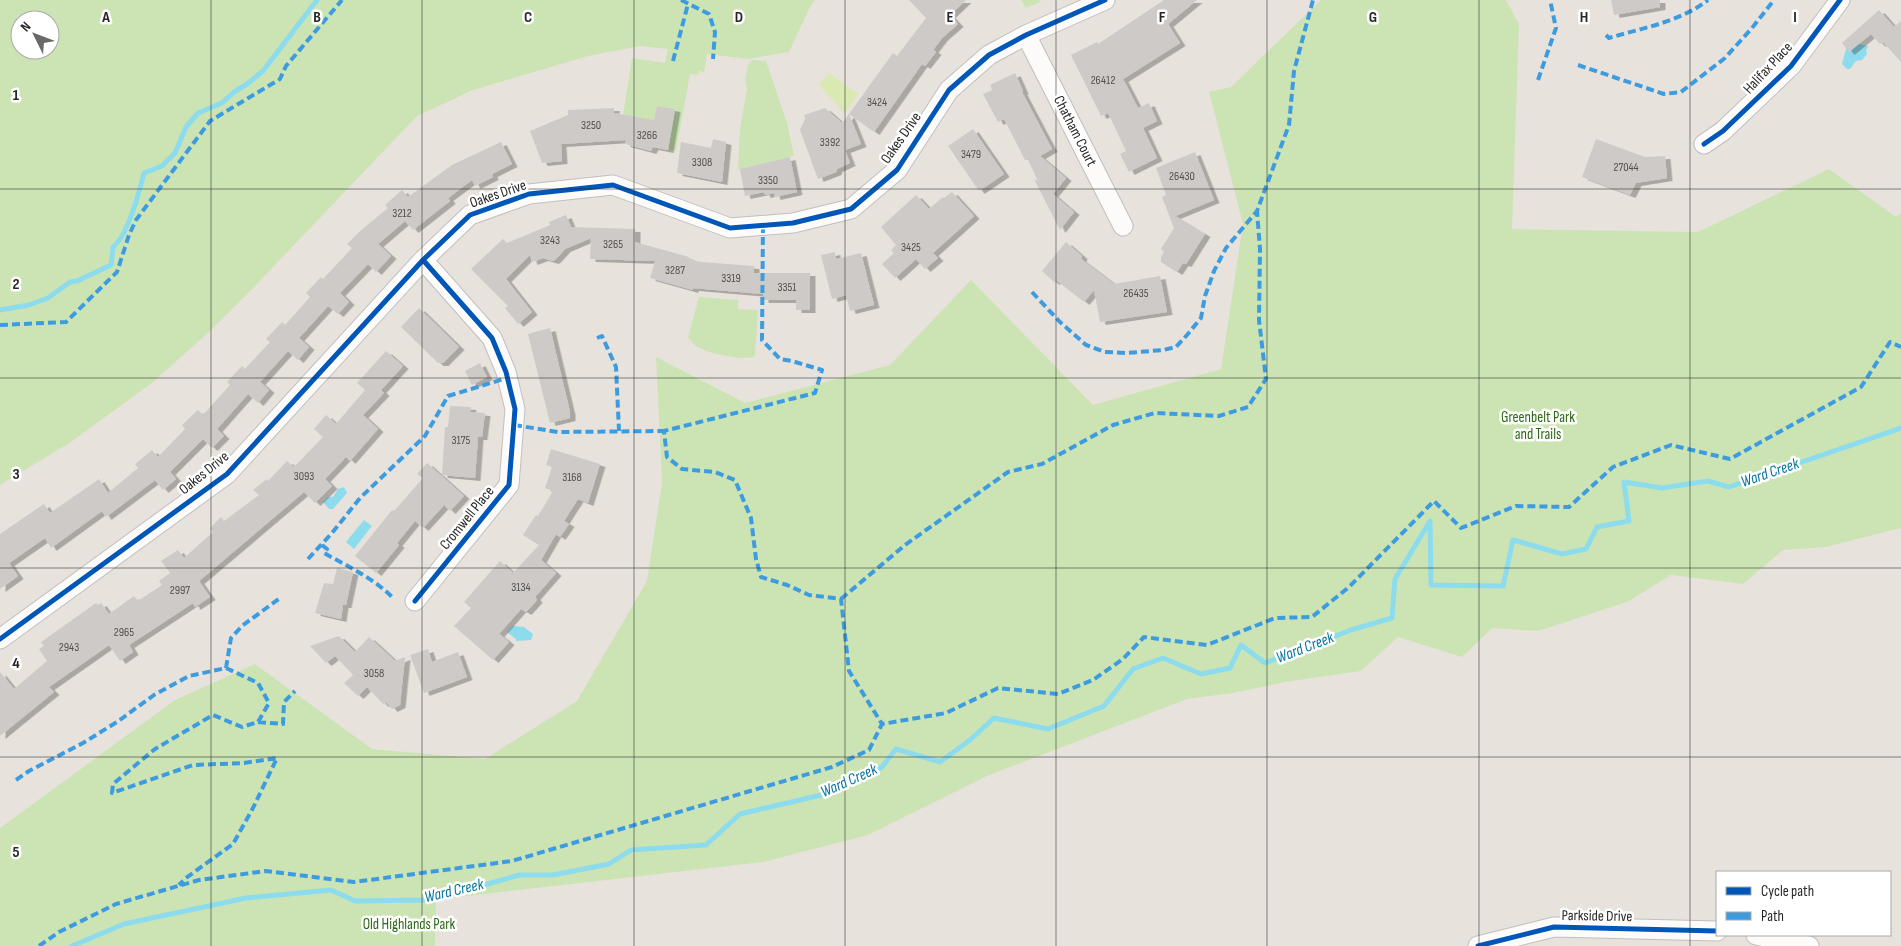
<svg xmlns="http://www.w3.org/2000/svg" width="1901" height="946" viewBox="0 0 1901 946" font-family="'Sofia Sans Condensed',sans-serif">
	<defs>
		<filter id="shadow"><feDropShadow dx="5.5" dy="3" stdDeviation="0" flood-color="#0004"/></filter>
	</defs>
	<rect width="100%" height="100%" fill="#e8e2dd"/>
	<path fill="#cce4b4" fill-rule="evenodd" d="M 0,0 L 815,0 L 809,9 L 789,52 L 748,59 L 707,54 L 704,72 L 699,71 L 698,75 L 690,74 L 676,151 L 665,149 L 669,126 L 672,126 L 675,109 L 657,106 L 654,120 L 623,115 L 632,58 L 665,63 L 668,49 L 640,46 L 588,56 L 473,90 L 417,116 L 254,287 L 208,333 L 153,382 L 71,442 L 0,485 ZM 20,20 L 50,20 L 50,50 L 20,50 Z
		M 1021,0 L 1039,0 L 1040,2 L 1026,8 Z
		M 1321,0 L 1506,0 L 1519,24 L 1512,229 L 1698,232 L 1829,169 L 1896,217 L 1901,214 L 1901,528 L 1826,547 L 1783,550 L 1743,584 L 1671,575 L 1627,602 L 1538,631 L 1492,628 L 1462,657 L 1398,637 L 1361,671 L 1285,682 L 1233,693 L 1187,699 L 987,776 L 868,835 L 763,862 L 432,900 L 370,905 L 436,900 L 435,946 L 0,946 L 0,828 L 175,700 L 255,664 L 372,749 L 485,759 L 577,701 L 647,581 L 662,483 L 656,357 L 745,403 L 890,365 L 971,280 L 1093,405 L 1221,369 L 1243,224 L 1209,92 L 1231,87 Z
		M 752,60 L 766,61 L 787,123 L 794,156 L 738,170 L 740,129 L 747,89 L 745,79 L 748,65 Z
		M 699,297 L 738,300 L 738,309 L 758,310 L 755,356 C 744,362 707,353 696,346 C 693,344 690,340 688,337 Z"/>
	<path fill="#d9e9b1" d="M 829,73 L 858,94 L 845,113 L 819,85 Z"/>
	<path fill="#8ddced" d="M 1855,43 L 1868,46 L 1866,51 L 1867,54 L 1862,60 L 1856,61 L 1850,69 L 1847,69 L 1842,64 L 1847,45 Z
		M 344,487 L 347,493 L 333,509 L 329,509 L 323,502 L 328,497 L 333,497 L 338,489 Z
		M 364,520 L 372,526 L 354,549 L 346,542 Z
		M 513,626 L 524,627 L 533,634 L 531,640 L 516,641 L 516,639 L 507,632 Z"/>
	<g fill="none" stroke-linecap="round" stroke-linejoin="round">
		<path stroke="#8ddced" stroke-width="5" d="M 0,310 L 29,305 L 48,298 L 70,282 L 77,281 L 111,265 L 113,247 C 128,236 139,193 144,173 L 162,166 L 175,153 L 186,127 L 198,113 L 222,103 L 234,92 L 247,84 L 263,71 L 317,0
			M 72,946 L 124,924 L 246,898 L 331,890 L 355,901 L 432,900 L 519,875 L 553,875 L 609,864 L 631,850 L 706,845 L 740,814 L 830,793 L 882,767 L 896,749 L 940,762 L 970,740 L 994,718 L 1048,729 L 1104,706 L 1133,669 L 1163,658 L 1201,674 L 1230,668 L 1241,645 L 1265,663 L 1351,630 L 1392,618 L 1395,579 L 1430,521 L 1431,585 L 1503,586 L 1513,540 L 1562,554 L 1586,549 L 1597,527 L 1629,521 L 1624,482 L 1662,488 L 1708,481 L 1729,487 L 1901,428"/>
	</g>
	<path fill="#cecac7" filter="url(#shadow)" d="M 909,0 L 966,0 L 950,15 L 958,24 L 942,38 L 933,50 L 936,52 L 925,66 L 922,64 L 874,132 L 849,114 L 893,53 L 897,56 L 926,18 Z
		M 1164,0 L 1197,0 L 1168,24 L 1180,43 L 1123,79 L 1138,108 L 1149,103 L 1157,121 L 1143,128 L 1157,158 L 1129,172 L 1120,154 L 1126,151 L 1108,113 L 1101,116 L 1071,55 L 1097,42 L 1098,44 Z
		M 1611,0 L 1660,0 L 1660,7 L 1614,15 Z
		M 1879,10 L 1894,27 L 1901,21 L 1901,62 L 1883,42 L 1880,44 L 1871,34 L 1849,52 L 1842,43 Z
		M 1015,73 L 1023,91 L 1022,92 L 1052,149 L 1040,156 L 1066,178 L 1053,194 L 1074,212 L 1060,230 L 1034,179 L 1038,181 L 1028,160 L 1025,160 L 1004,119 L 998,122 L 983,94 L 992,90 L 990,85 Z
		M 657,106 L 675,109 L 668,150 L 653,147 L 651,151 L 625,144 L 626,140 L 561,144 L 562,161 L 542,163 L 530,131 L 568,115 L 568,110 L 614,108 L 614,113 L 654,120 Z
		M 825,108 L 842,123 L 849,114 L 861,144 L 845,150 L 850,163 L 837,169 L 836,172 L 818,179 L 800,130 L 805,119 L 804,115 Z
		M 973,129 L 1004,174 L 979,191 L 948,146 Z
		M 713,139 L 726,142 L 722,182 L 677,173 L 681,142 L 711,148 Z
		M 1596,139 L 1645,157 L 1665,156 L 1667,178 L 1636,183 L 1630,195 L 1582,177 Z
		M 501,142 L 512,164 L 492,174 L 493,177 L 475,186 L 472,180 L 448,198 L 450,201 L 413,230 L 405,221 L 378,244 L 391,256 L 376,272 L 368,264 L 340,293 L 349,302 L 338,314 L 328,306 L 299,338 L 309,347 L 298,360 L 288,351 L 260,382 L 269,390 L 258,403 L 248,394 L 217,429 L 224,436 L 212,448 L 203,439 L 170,472 L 176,479 L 163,490 L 155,480 L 106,517 L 102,511 L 51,548 L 45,538 L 9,563 L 18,576 L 0,589 L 0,534 L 44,504 L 50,513 L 99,479 L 108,493 L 138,468 L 135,464 L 152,450 L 158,457 L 185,429 L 182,425 L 198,410 L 203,415 L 230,385 L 227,382 L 242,366 L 245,369 L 270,342 L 266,339 L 282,322 L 285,325 L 310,297 L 306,293 L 321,277 L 323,279 L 352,248 L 347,244 L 360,231 L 388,208 L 385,205 L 402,190 L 408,197 L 452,165 Z
		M 1195,152 L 1214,200 L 1175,216 L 1205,234 L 1186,264 L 1183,263 L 1177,272 L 1161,262 L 1161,257 L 1164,252 L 1161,249 L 1174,228 L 1162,197 L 1166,195 L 1156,168 Z
		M 790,157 L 797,192 L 775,197 L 774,193 L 765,195 L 764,192 L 745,196 L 740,169 Z
		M 952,192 L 974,216 L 933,253 L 938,258 L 925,269 L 916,259 L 895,278 L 882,264 L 894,253 L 891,250 L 896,245 L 881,227 L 916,195 L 929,209 L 943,197 L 944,198 Z
		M 566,215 L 571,227 L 635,229 L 635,242 L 689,257 L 688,259 L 701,262 L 754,266 L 754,273 L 810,273 L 810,310 L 796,310 L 796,300 L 763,300 L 763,294 L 693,288 L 693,290 L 650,278 L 655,261 L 590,259 L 591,238 L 565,249 L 556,259 L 553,261 L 543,258 L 532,262 L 530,255 L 506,279 L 532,312 L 518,324 L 505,308 L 508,306 L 471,269 L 503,239 L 507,243 L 550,225 L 549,222 Z
		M 1066,242 L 1082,256 L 1081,259 L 1114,284 L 1160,276 L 1167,312 L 1100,322 L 1094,290 L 1084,302 L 1056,280 L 1054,282 L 1042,271 Z
		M 835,252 L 836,259 L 861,253 L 874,305 L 850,311 L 846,295 L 832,299 L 821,255 Z
		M 419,308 L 459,347 L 443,363 L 438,363 L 401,327 Z
		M 550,328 L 570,412 L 570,418 L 550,423 L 528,334 Z
		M 386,351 L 403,366 L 381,390 L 384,393 L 363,415 L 378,429 L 350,461 L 346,457 L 325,479 L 332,486 L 315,503 L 304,492 L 199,581 L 210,597 L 195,607 L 193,603 L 129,645 L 133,652 L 120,661 L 109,645 L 49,687 L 54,692 L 0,736 L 0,672 L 14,689 L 47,661 L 39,649 L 44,646 L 41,642 L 96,603 L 98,605 L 101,603 L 109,614 L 134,596 L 138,601 L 162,585 L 159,581 L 170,573 L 161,561 L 178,550 L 184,558 L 213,532 L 210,528 L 221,517 L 224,521 L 259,495 L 253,490 L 267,479 L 268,481 L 287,461 L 294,467 L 323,437 L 314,429 L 326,415 L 336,424 L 365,390 L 357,383 Z
		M 480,363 L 487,377 L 472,385 L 465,371 Z
		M 450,406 L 471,407 L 470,412 L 485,413 L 482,437 L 478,437 L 475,478 L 442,475 L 445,427 L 448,427 Z
		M 551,449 L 600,464 L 588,503 L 578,499 L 564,521 L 569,524 L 560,537 L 556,534 L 541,560 L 556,573 L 535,597 L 537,600 L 526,612 L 521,609 L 499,634 L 509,642 L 493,660 L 454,626 L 471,608 L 464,602 L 500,561 L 513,573 L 539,545 L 523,535 L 536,515 L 538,516 L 553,491 L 545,488 L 552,467 L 546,465 Z
		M 427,463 L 464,496 L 450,511 L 444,505 L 423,528 L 415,521 L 397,543 L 399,545 L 376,573 L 355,556 L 392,510 L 394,511 L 423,478 L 417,474 Z
		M 337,568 L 353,572 L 346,605 L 343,605 L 341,619 L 315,613 L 324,583 L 333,584 Z
		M 339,636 L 355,652 L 369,637 L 395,661 L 405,657 L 400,705 L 392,709 L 386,702 L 383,704 L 367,687 L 358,696 L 344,683 L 353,675 L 335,656 L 326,663 L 310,646 Z
		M 428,649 L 432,662 L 458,652 L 467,677 L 424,693 L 410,655 Z"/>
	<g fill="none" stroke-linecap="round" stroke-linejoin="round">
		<defs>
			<path id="street" d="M 1026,35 L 1123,226
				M 1704,144 L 1723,131 L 1791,66 L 1840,0
				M 415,601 L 509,485 L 515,409 L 506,372 L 492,338 L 423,260
				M 0,639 L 227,474 L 423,260 L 470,215 L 529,194 L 613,185 L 730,228 L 793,223 L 851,209 L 897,170 L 949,90 L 989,55 L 1026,35 L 1105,0
				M 1756,935 L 1809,946
				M 1478,946 L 1554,927 L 1717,931"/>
		</defs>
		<use href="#street" stroke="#c1bfbf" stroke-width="21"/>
		<use href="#street" stroke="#fcfbfa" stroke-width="19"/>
		<path stroke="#3d9ce0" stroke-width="4" stroke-dasharray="8 4" stroke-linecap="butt" d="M 681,0 L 709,14 L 715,32 L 713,59
			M 1606,35 L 1609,38 C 1642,28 1680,22 1708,0
			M 673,61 L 688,4
			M 1578,65 L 1664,94 L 1681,92 L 1725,58 L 1752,28 L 1774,0
			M 1538,80 L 1556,28 L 1550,0
			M 763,225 L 762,340 L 780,359 L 792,361 L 822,370 L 815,393 L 664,431 L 667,457 L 682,469 L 715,472 L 735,480 L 751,518 L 756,559 L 761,577 L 787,585 L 809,595 L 841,599 L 849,671 L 882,724
			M 1032,292 L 1060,322 L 1086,345 L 1105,352 L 1127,353 L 1163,350 L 1176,347 L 1187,335 L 1201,318 L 1205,296 L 1214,271 L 1226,248 L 1257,211 L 1289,125 L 1294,71 L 1313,0
			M 0,325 L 66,322 L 117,272 L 129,235 L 136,220 L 210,121 L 280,79 L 286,66 L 342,0
			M 597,338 L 602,336 L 616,367 L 619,431
			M 514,425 L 558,432 L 664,431
			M 322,545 L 327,549 L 324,553 C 349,567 375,579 394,599
			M 308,559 L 332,533 L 360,498 L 425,436 L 448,396 L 507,378
			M 841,599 L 905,545 L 1008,472 L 1042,464 L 1113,425 L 1155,413 L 1219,416 L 1248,407 L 1266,379 L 1259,320 L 1260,249 L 1257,211
			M 226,668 L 231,638 L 242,626 L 280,598
			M 258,722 L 283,724 L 284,702 L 295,691
			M 16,780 L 29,771 L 83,743 L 117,722 L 154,695 L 189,676 L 226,668 L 258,683 L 269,703 L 258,722 L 242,727 L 213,715 L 155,749 L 113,784 L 112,793 L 193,765 L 244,763 L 277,758 L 253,808 L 233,844 L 186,878 L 179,885
			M 39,946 L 59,932 L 116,904 L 199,880 L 266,871 L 354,882 L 512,861 L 832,767 L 869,750 L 882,724 L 946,713 L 998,688 L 1058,694 L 1093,680 L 1123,659 L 1144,637 L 1207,645 L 1275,618 L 1312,617 L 1349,587 L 1434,501 L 1461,528 L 1516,506 L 1569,507 L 1613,467 L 1671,445 L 1730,459 L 1861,387 L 1890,342 L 1901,347"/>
		<defs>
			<path id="cycleway" d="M 1704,144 L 1723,131 L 1791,66 L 1840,0
				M 415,601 L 509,485 L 515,409 L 506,372 L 492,338 L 423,260
				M 0,639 L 227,474 L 423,260 L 470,215 L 529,194 L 613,185 L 730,228 L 793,223 L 851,209 L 897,170 L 949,90 L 989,55 L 1026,35 L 1105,0
				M 1478,946 L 1554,927 L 1717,931"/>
		</defs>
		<use href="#cycleway" stroke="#fff" stroke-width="8"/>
		<use href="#cycleway" stroke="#0057b8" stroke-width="5"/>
	</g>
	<path fill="none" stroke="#282828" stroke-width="1" stroke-opacity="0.55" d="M 211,0 L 211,946M 422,0 L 422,946M 634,0 L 634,946M 845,0 L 845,946M 1056,0 L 1056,946M 1267,0 L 1267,946M 1479,0 L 1479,946M 1690,0 L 1690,946M 0,189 L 1901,189M 0,378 L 1901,378M 0,568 L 1901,568M 0,757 L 1901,757"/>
	<g text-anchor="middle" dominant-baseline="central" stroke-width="5" stroke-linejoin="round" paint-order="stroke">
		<g font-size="12" fill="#525150">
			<text x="1103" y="80">26412</text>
			<text x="877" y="102">3424</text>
			<text x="591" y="125">3250</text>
			<text x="647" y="135">3266</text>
			<text x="830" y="142">3392</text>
			<text x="971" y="154">3479</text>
			<text x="702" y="162">3308</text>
			<text x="1626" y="167">27044</text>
			<text x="1182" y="176">26430</text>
			<text x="768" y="180">3350</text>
			<text x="402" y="213">3212</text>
			<text x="550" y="240">3243</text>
			<text x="613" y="244">3265</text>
			<text x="911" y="247">3425</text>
			<text x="675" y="270">3287</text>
			<text x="731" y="278">3319</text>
			<text x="787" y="287">3351</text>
			<text x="1136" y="293">26435</text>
			<text x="461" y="440">3175</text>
			<text x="304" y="476">3093</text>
			<text x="572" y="477">3168</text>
			<text x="521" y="587">3134</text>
			<text x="180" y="590">2997</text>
			<text x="124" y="632">2965</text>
			<text x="69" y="647">2943</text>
			<text x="374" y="673">3058</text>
		</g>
		<g font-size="15" fill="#282828" stroke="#fff">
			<text transform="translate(1768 68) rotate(-47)">Halifax Place</text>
			<text transform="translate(1075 131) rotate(63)">Chatham Court</text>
			<text transform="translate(901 138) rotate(-55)">Oakes Drive</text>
			<text transform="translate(498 194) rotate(-19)">Oakes Drive</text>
			<text transform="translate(204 473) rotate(-39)">Oakes Drive</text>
			<text transform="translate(467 518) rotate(-51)">Cromwell Place</text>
			<text transform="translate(1597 916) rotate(1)">Parkside Drive</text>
		</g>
		<g font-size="15" fill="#2d6816" stroke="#fff">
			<text x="1538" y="417">Greenbelt Park<tspan x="1538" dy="17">and Trails</tspan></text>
			<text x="409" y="924">Old Highlands Park</text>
		</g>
		<g font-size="16" font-style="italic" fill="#06759e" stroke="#fff">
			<text transform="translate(1770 473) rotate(-19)">Ward Creek</text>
			<text transform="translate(1305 648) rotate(-21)">Ward Creek</text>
			<text transform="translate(849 781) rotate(-24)">Ward Creek</text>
			<text transform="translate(454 891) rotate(-13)">Ward Creek</text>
		</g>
	</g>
	<g font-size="16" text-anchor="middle" font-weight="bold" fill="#282828" stroke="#fff" stroke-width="5" stroke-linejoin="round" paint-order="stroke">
		<text x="106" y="22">A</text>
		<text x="317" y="22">B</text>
		<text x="528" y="22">C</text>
		<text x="739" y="22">D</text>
		<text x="950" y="22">E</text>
		<text x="1162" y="22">F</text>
		<text x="1373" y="22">G</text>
		<text x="1584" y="22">H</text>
		<text x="1795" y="22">I</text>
		<text x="16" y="100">1</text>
		<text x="16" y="289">2</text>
		<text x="16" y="479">3</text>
		<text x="16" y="668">4</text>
		<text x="16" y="857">5</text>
	</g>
	<rect x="1716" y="871" width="175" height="65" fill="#ffffff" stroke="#a9a9a9"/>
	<rect x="1726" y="887" width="25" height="8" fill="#0057b8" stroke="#a9a9a9"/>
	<text x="1761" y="896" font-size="15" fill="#282828">Cycle path</text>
	<rect x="1726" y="912" width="25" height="8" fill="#3d9ce0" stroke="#a9a9a9"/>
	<text x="1761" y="921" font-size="15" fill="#282828">Path</text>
	<g transform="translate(35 35) rotate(312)"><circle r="24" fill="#ffffff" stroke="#a9a9a9"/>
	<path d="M0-4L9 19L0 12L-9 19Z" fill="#6b6967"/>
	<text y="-8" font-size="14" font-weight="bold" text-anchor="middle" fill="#282828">N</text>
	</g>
</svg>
